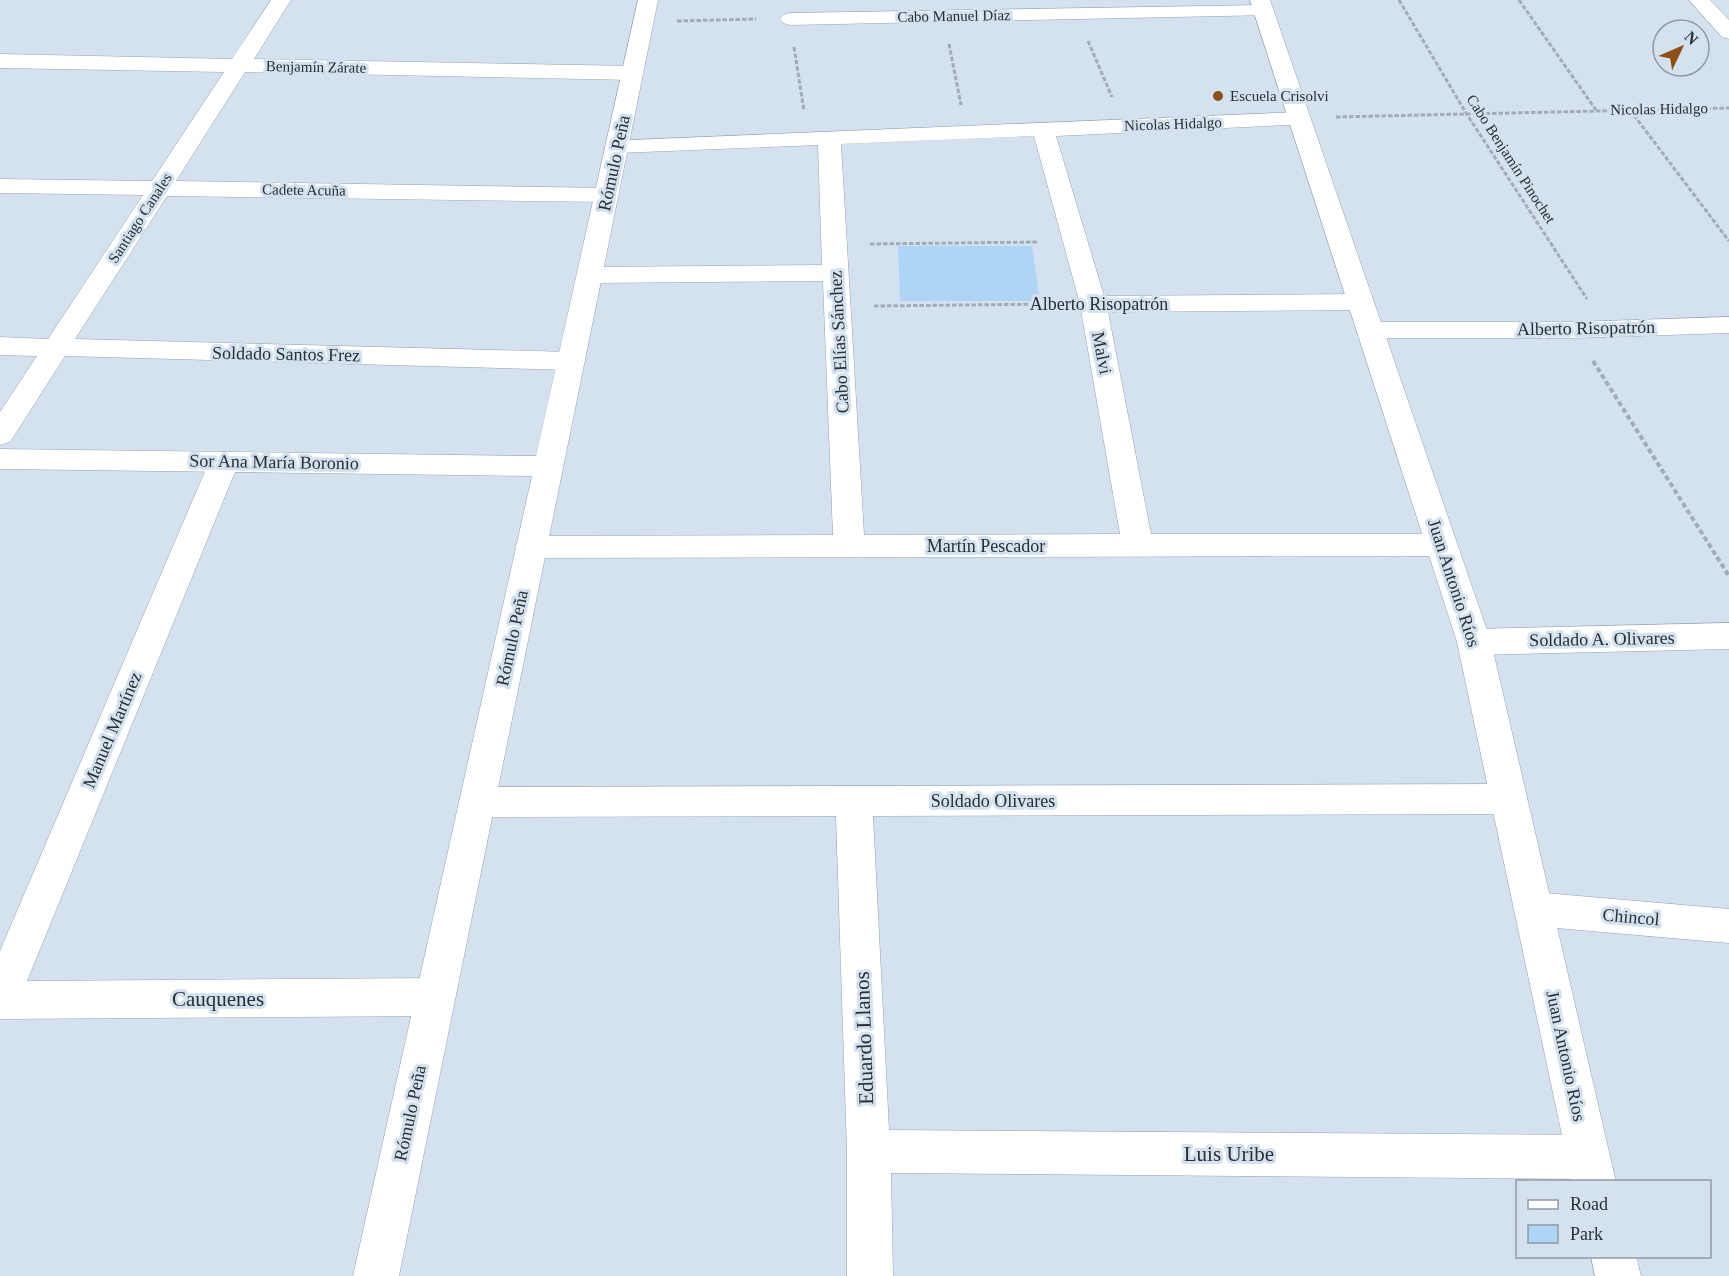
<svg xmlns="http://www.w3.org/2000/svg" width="1729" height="1276" viewBox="0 0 1729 1276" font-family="Georgia,serif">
	<rect width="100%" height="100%" fill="#d4e2ef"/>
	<path fill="#afd5f6" d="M 898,246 L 1032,246 L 1040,301 L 900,301 Z"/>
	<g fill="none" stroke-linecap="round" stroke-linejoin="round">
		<defs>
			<path id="minor" d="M 271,0 L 291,0 L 254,59 L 633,66 L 641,68 L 644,73 L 641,78 L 633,80 L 245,72 L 176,181 L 607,188 L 616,190 L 619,195 L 616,200 L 607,202 L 167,196 L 75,339 L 571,352 L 581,355 L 585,361 L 581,367 L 571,370 L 65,356 L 10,442 L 0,445 L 0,412 L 37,356 L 0,355 L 0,337 L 48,339 L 143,195 L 0,193 L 0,179 L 152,181 L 224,72 L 0,68 L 0,54 L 232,59 Z
				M 1689,0 L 1710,0 L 1729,20 L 1729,39 L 1722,37 Z
				M 1264,5 L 1271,7 L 1274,11 L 1271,15 L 790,25 L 783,23 L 780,19 L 783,15 L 790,13 Z
				M 1300,112 L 1308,114 L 1311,119 L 1308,124 L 1056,136 L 1104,296 L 1361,294 L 1370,296 L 1374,302 L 1370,308 L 1361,310 L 1108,312 L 1151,534 L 1441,534 L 1452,537 L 1457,545 L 1452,553 L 1441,556 L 531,558 L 520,555 L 515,547 L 520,539 L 531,536 L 833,535 L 823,281 L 590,283 L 581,280 L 577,275 L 581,270 L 590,267 L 822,265 L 818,145 L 617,153 L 609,151 L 605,146 L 609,141 ZM 1034,136 L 1080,304 L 1120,534 L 864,535 L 841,144 Z
				M 1729,317 L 1729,333 L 1573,338 L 1370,338 L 1360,336 L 1357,330 L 1360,324 L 1370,322 L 1573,322 Z
				M 224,452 L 234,455 L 239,462 L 27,981 L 435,978 L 449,984 L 455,997 L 449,1010 L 435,1016 L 0,1019 L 0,951 L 209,462 L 214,455 Z
				M 1729,623 L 1729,649 L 1474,655 L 1462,651 L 1457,642 L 1462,633 L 1474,629 Z
				M 1509,784 L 1522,788 L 1527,799 L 1522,810 L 1509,814 L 873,816 L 889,1130 L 1588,1135 L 1603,1142 L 1610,1157 L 1603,1172 L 1588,1179 L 891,1173 L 893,1276 L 847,1276 L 847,1151 L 836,816 L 477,817 L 464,813 L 459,802 L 464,791 L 477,787 Z
				M 1533,892 L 1729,909 L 1729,943 L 1533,926 L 1519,921 L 1514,909 L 1519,897 Z"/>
			<path id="tertiary" d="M 638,0 L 658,0 L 399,1276 L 353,1276 L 532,476 L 0,469 L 0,449 L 536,456 Z"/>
			<path id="secondary" d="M 1250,0 L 1270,0 L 1491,642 L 1616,1182 L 1572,1182 L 1457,642 Z
				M 1591,1256 L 1636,1256 L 1641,1276 L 1595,1276 Z"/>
		</defs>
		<use href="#minor" stroke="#96a3af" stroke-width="1"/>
		<use href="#tertiary" stroke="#96a3af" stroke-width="1"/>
		<use href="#secondary" stroke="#96a3af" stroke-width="1"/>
		<path stroke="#a1acb7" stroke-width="3" stroke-dasharray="4.5 2" stroke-linecap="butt" d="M 1399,0 L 1466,113 L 1587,299
			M 1519,0 L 1596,110
			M 677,21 L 756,19
			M 1088,41 L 1112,97
			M 949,44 L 961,105
			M 794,47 L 804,111
			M 1630,110 L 1729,241
			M 1336,117 L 1729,108
			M 870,244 L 1039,242
			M 874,306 L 1056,304"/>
		<path stroke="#a1acb7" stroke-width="4" stroke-dasharray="5 3" stroke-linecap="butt" d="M 1593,361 L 1729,576"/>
		<use href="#minor" fill="#fff" fill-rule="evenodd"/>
		<use href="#tertiary" fill="#fff" fill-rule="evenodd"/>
		<use href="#secondary" fill="#fff" fill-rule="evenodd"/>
	</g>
	<circle fill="#8e5015" stroke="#d4e2ef" stroke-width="2" cx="1218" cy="96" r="6"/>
	<g text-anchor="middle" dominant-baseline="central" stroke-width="6" stroke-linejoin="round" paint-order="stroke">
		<g font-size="15" fill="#2a2f34" stroke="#d4e2ef">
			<text transform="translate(954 16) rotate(-1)">Cabo Manuel Díaz</text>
			<text transform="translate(316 67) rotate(1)">Benjamín Zárate</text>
			<text transform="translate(1659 109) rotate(-1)">Nicolas Hidalgo</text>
			<text transform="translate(1173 124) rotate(-2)">Nicolas Hidalgo</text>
			<text transform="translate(1511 159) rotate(57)">Cabo Benjamín Pinochet</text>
			<text transform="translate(304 190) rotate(1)">Cadete Acuña</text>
			<text transform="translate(140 218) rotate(-57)">Santiago Canales</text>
		</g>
		<g font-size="15" fill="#2a2f34" stroke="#d4e2ef" text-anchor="start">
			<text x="1230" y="96">Escuela Crisolvi</text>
		</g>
		<g font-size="18" fill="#2a2f34" stroke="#d4e2ef">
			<text transform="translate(614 163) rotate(-78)">Rómulo Peña</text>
			<text x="1099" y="304">Alberto Risopatrón</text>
			<text transform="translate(1586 328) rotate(-1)">Alberto Risopatrón</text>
			<text transform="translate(839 342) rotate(-93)">Cabo Elías Sánchez</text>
			<text transform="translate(1102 353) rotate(79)">Malvi</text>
			<text transform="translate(286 354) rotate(1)">Soldado Santos Frez</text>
			<text transform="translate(274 462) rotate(1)">Sor Ana María Boronio</text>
			<text x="986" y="546">Martín Pescador</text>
			<text transform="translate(1454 583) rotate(72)">Juan Antonio Ríos</text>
			<text transform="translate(512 638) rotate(-78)">Rómulo Peña</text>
			<text transform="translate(1602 639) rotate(-1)">Soldado A. Olivares</text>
			<text transform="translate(112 730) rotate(-67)">Manuel Martínez</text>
			<text x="993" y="801">Soldado Olivares</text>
			<text transform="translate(1631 917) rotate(5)">Chincol</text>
			<text transform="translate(1566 1056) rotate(78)">Juan Antonio Ríos</text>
			<text transform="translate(410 1113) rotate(-78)">Rómulo Peña</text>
		</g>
		<g font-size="21" fill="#2a2f34" stroke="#d4e2ef">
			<text x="218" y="999">Cauquenes</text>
			<text transform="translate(864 1038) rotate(-92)">Eduardo Llanos</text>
			<text x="1229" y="1154">Luis Uribe</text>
		</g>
	</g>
	<rect x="1516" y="1180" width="195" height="78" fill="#d4e2ef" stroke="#909aa4" stroke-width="1.5"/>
	<rect x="1528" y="1200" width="30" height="9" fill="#ffffff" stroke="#909aa4" stroke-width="1.5"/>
	<text x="1570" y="1210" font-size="18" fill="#2a2f34">Road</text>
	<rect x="1528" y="1225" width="30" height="18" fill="#afd5f6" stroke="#909aa4" stroke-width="1.5"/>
	<text x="1570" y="1240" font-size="18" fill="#2a2f34">Park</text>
	<g transform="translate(1681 48) rotate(46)"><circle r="28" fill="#d4e2ef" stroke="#909aa4" stroke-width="1.5"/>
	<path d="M0-4.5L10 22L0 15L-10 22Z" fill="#8e5015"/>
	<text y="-9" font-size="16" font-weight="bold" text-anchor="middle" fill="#2a2f34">N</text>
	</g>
</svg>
